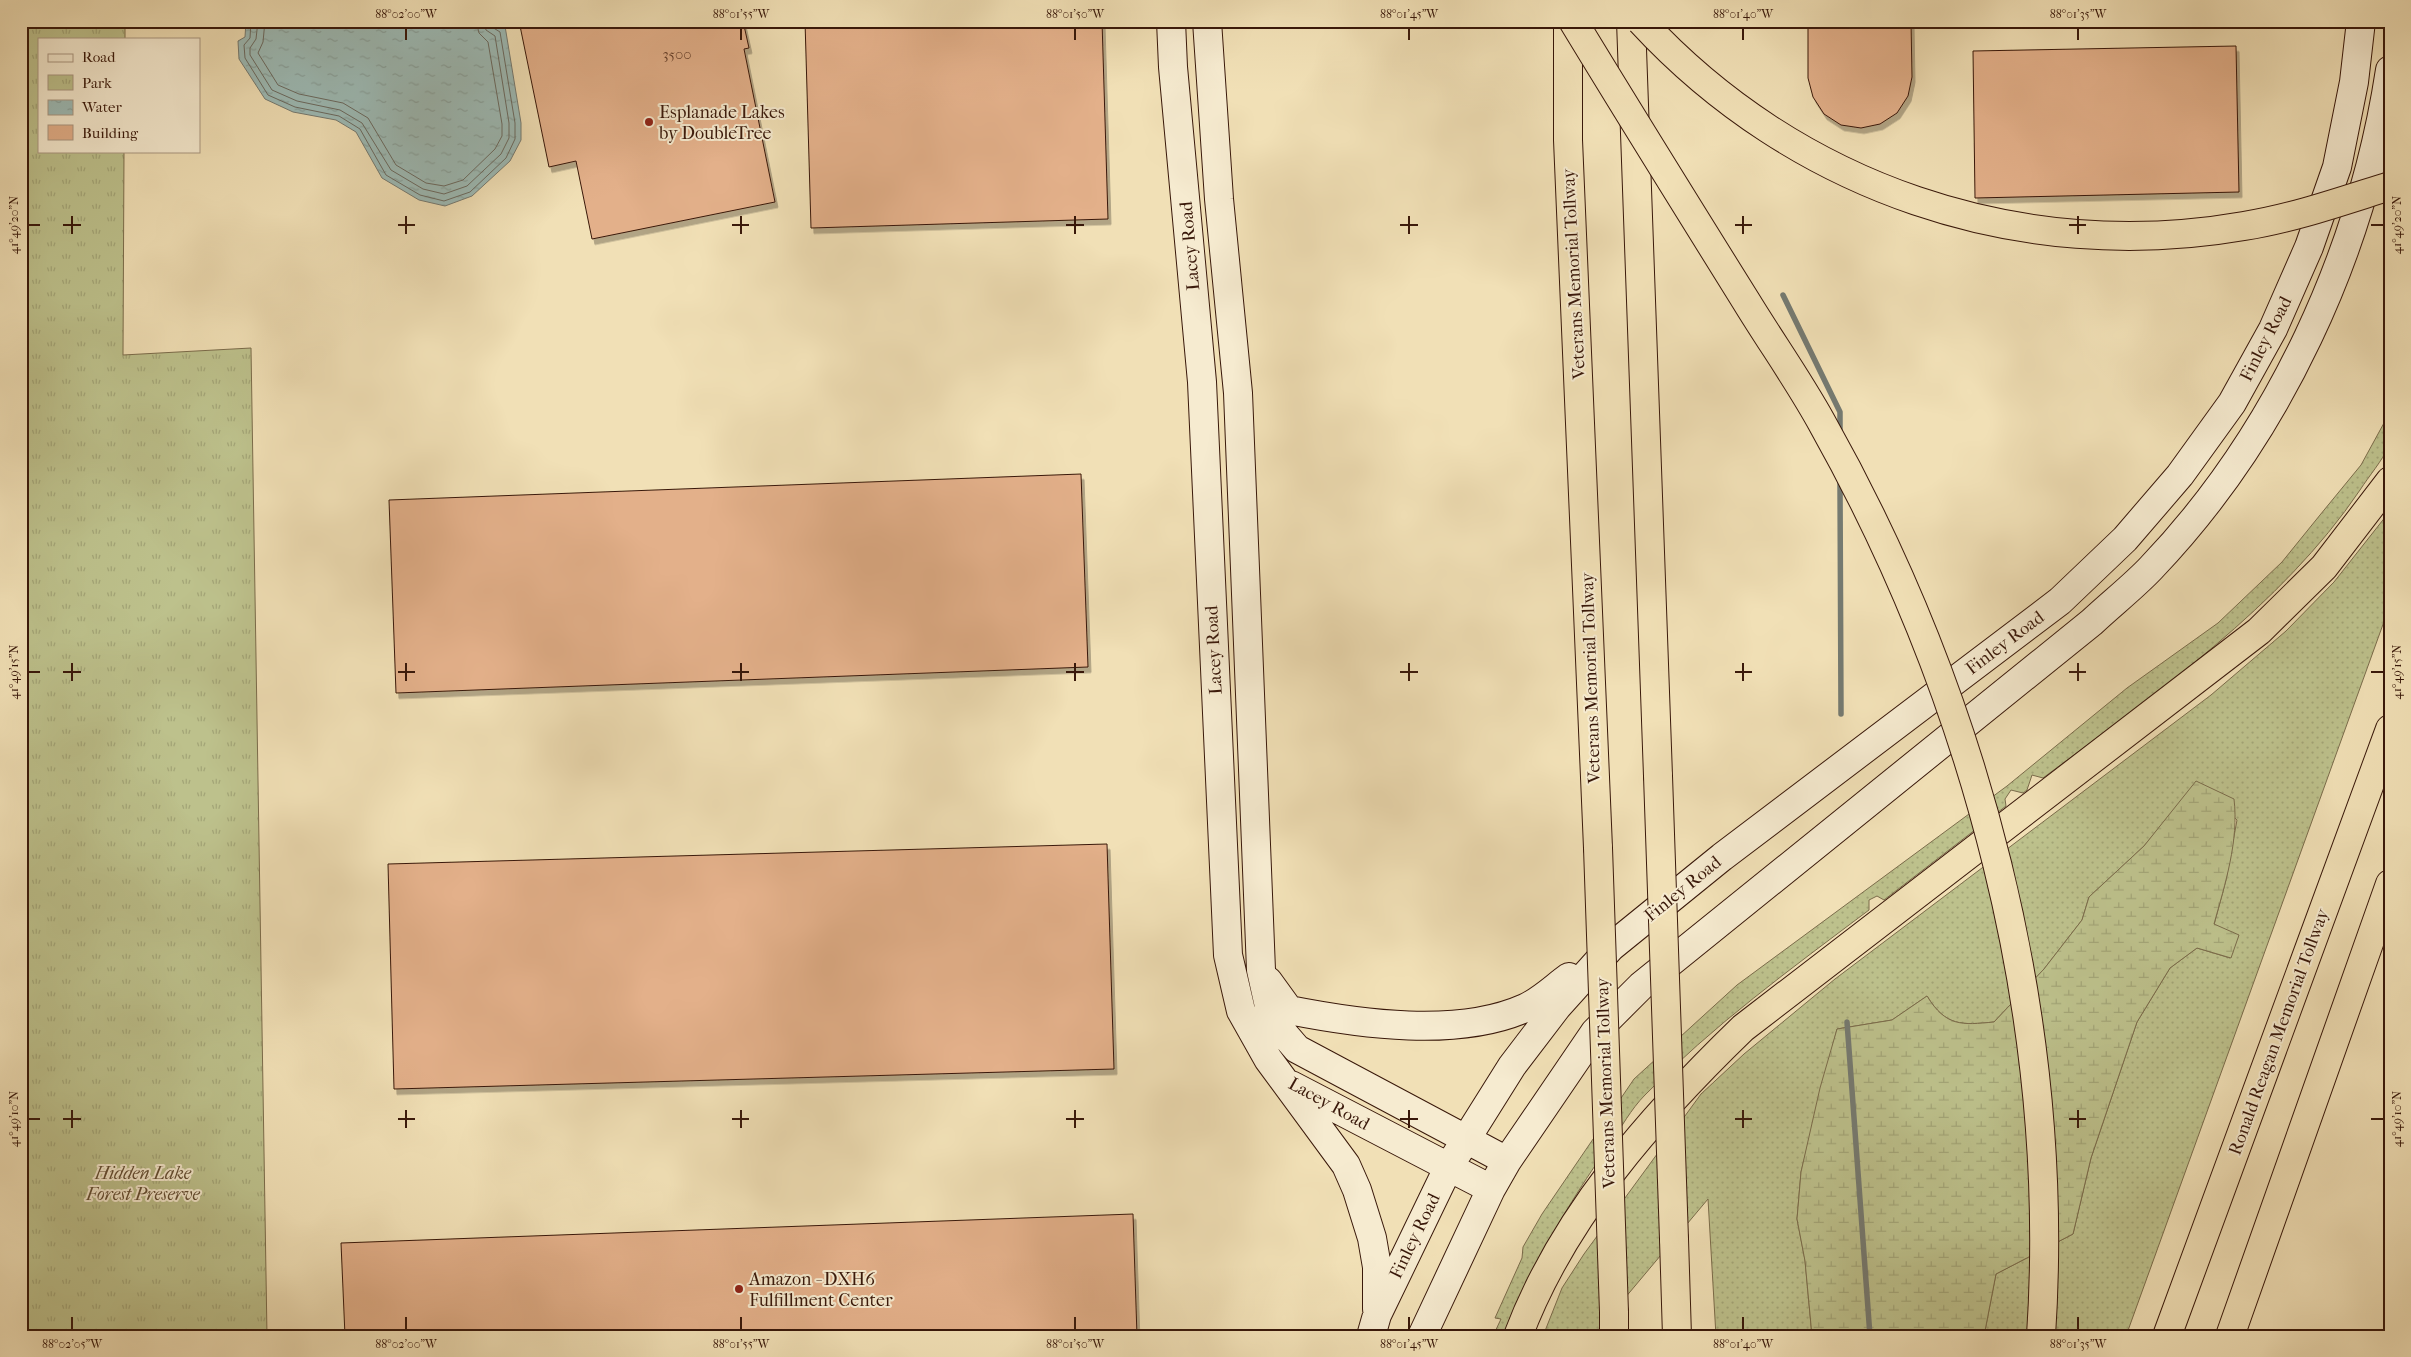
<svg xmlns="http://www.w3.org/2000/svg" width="2411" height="1357" viewBox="0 0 2411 1357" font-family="'IM FELL French Canon',serif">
	<defs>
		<pattern id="grass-dots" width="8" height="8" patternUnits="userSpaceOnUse" patternTransform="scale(1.25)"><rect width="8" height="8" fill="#bdc18c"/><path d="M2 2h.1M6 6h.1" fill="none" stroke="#a3a577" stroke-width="1.8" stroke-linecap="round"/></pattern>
		<pattern id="wetland-marsh" width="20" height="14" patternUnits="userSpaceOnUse" patternTransform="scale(1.25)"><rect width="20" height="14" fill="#bdc18c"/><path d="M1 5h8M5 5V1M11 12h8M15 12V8" fill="none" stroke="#a3a577"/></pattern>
		<pattern id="park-tufts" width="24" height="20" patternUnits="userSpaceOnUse" patternTransform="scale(1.25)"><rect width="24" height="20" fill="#bdc18c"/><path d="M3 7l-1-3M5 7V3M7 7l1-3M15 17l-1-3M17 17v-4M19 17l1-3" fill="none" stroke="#a3a577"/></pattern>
		<pattern id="water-ripples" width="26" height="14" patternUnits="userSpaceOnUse" patternTransform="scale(1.25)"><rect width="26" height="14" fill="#9dbbb6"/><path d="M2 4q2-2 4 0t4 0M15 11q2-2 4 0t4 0" fill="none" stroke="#88a09b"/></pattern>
		<filter id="shadow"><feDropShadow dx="3" dy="5.5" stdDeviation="0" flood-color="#0004"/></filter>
	</defs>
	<rect width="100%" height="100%" fill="#f1e0b6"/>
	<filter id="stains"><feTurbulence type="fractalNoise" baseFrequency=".004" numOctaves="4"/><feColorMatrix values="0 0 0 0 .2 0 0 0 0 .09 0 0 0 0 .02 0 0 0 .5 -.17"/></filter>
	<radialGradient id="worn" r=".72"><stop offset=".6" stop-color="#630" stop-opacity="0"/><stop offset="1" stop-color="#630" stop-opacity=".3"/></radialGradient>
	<path fill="url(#grass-dots)" stroke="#7b6c4b" d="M 2390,412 C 2390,421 2393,437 2389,446 C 2382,461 2369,476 2360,490 C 2282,606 2154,695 2043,778 L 2032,775 L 2027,790 L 2023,793 L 2011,790 L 2005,799 L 2006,806 L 1884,900 L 1877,896 L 1869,900 L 1869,910 C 1792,968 1712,1026 1645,1095 C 1631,1109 1621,1128 1610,1144 C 1567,1205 1531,1267 1504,1336 L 1493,1336 L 1501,1319 L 1495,1318 L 1522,1258 L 1523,1247 L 1542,1214 L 1634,1079 L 1737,985 L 2007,786 L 2127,688 L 2218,623 L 2282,562 L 2320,515 L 2361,465 Z
		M 2390,511 L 2390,605 L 2126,1336 L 1984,1336 L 1996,1274 L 2073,1234 L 2091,1158 L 2137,1022 L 2170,968 L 2197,948 L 2230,958 L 2214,925 L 2226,880 L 2237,820 L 2197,782 L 2144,846 L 2089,897 L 2082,920 L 2044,969 L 1994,1022 C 1962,1025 1946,1027 1927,996 L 1892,1020 L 1837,1029 L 1801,1172 L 1797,1219 L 1805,1260 L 1812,1336 L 1716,1336 L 1708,1199 L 1593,1336 L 1543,1336 L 1562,1288 L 1584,1254 L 1701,1094 L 1744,1054 L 1835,979 L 2211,695 L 2286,631 L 2334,582 Z"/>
	<path fill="url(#wetland-marsh)" stroke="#7b6c4b" d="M 2196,781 L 2234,799 C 2239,841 2225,884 2214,924 L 2239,935 L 2231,958 L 2197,948 L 2170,968 L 2137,1022 L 2091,1158 L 2073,1234 L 1996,1274 L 1984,1336 L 1812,1336 L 1805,1261 L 1797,1219 L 1801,1172 L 1820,1088 L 1837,1029 L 1892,1020 L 1927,996 C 1946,1027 1962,1025 1994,1022 L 2044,969 L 2082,920 L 2089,897 L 2144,846 Z"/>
	<path fill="url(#park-tufts)" stroke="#7b6c4b" d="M 21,21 L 125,21 L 125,39 L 39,39 L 39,151 L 124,151 L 123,355 L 251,348 L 267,1336 L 21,1336 Z"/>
	<path fill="url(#water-ripples)" stroke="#757a71" d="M 246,21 L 491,21 L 505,26 L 521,123 L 521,140 L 510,161 L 472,196 L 445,206 L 419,200 L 382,178 L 356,132 L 336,120 L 293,112 L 265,99 L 239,59 L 238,41 L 245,37 Z"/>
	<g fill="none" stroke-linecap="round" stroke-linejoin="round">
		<path stroke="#6b6a60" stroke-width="1" d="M 251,21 L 250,38 L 244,45 L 245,58 L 268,95 L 295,107 L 339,116 L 360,129 L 386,175 L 420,195 L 444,201 L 470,192 L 506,158 L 515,139 L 515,123 L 500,32 L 492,27 L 490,21
			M 258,21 L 256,39 L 250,48 L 250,55 L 272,90 L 297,101 L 340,110 L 362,123 L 391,170 L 423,189 L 444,194 L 467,186 L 501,154 L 509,138 L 509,123 L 495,36 L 486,30 L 483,21
			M 265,21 L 263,42 L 258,53 L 278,85 L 299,94 L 343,103 L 368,118 L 396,165 L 426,183 L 444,186 L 463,180 L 495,149 L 502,136 L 502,124 L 488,42 L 479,33 L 476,21"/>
		<path stroke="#757a71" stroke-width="5.5" d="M 1783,295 L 1840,412 L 1840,433
			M 1840,482 L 1841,714
			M 1847,1022 L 1870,1336"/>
	</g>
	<path fill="#e3b08a" stroke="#39180a" filter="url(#shadow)" d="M 519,21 L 743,21 L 749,48 L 744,49 L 775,202 L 592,239 L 576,161 L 549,167 Z
		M 805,21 L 1102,21 L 1108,219 L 811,228 Z
		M 1808,21 L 1911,21 L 1912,77 L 1908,96 L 1897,113 L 1880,124 L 1861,128 L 1841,125 L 1824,114 L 1813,97 L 1808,78 Z
		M 2236,46 L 2239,192 L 1975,198 L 1973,51 Z
		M 1081,474 L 1088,667 L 396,693 L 389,500 Z
		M 1107,844 L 1114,1069 L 394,1089 L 388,864 Z
		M 1133,1214 L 1137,1336 L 345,1336 L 341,1243 Z"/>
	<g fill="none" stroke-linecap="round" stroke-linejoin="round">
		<defs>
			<path id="secondary" d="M 1171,21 L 1173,67 L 1202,382 L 1228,955 L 1241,1011 L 1268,1059 L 1346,1165 L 1357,1190 L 1372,1238 L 1377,1267 L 1377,1309
				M 1207,21 L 1219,199 L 1238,393 L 1261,970 L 1272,1020 L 1297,1049 L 1507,1161
				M 1268,981 L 1289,1010 C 1360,1024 1458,1038 1525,1008 C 1541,1001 1555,987 1569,977
				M 1291,1085 L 1491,1189
				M 1371,1336 L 1377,1315 L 1448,1168 L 1512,1066 L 1557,1007 L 1611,947 L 1722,857 L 2060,601 L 2125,539 L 2180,475 L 2232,403 L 2273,329 L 2309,247 L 2337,167 L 2354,82 L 2361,21
				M 1422,1336 L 1491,1189 L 1507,1161 L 1595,1032 L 1641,986 L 2092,622 C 2111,604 2133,587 2151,568 C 2279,434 2362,253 2390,70"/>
			<path id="motorway" d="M 1568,21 L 1568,140 L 1598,848
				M 1631,21 L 1658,776
				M 1674,1239 L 1677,1336
				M 1614,1312 L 1614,1336
				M 1518,1336 C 1563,1216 1652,1116 1743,1028 L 2259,631 L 2324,567 L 2390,481
				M 2167,1336 L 2390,729
				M 2230,1336 L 2390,884"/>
		</defs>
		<use href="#secondary" stroke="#39180a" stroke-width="30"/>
		<use href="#motorway" stroke="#39180a" stroke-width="30"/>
		<use href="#secondary" stroke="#f6ebd0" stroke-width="28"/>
		<use href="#motorway" stroke="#f1e0b6" stroke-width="28"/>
		<defs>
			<path id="motorway-bridge" d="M 1573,21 C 1630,115 1688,208 1746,301 C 1771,342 1799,381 1822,423 C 1976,697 2062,1020 2041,1336
				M 1641,21 C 1795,188 2020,265 2244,226 C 2294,218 2342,201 2390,186
				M 1658,776 L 1674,1239
				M 1598,848 L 1614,1312"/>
		</defs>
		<use href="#motorway-bridge" stroke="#39180a" stroke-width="30" stroke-linecap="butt"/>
		<use href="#motorway-bridge" stroke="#f1e0b6" stroke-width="28"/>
	</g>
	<path fill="none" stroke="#39180a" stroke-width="2" d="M 406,28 L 406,40M 741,28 L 741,40M 1075,28 L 1075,40M 1409,28 L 1409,40M 1743,28 L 1743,40M 2078,28 L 2078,40M 72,216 L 72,234M 406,216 L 406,234M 741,216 L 741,234M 1075,216 L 1075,234M 1409,216 L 1409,234M 1743,216 L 1743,234M 2078,216 L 2078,234M 28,225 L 40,225M 63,225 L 81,225M 398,225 L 415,225M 732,225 L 749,225M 1066,225 L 1084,225M 1400,225 L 1418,225M 1735,225 L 1752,225M 2069,225 L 2086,225M 2371,225 L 2384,225M 72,663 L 72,681M 406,663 L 406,681M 741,663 L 741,681M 1075,663 L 1075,681M 1409,663 L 1409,681M 1743,663 L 1743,681M 2078,663 L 2078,681M 28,672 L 40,672M 63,672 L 81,672M 398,672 L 415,672M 732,672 L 749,672M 1066,672 L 1084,672M 1400,672 L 1418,672M 1735,672 L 1752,672M 2069,672 L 2086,672M 2371,672 L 2384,672M 72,1110 L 72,1128M 406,1110 L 406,1128M 741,1110 L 741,1128M 1075,1110 L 1075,1128M 1409,1110 L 1409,1128M 1743,1110 L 1743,1128M 2078,1110 L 2078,1128M 28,1119 L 40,1119M 63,1119 L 81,1119M 398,1119 L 415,1119M 732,1119 L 749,1119M 1066,1119 L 1084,1119M 1400,1119 L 1418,1119M 1735,1119 L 1752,1119M 2069,1119 L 2086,1119M 2371,1119 L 2384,1119M 72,1317 L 72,1330M 406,1317 L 406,1330M 741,1317 L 741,1330M 1075,1317 L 1075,1330M 1409,1317 L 1409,1330M 1743,1317 L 1743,1330M 2078,1317 L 2078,1330"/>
	<g fill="#8f2418" stroke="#f6ebd0" stroke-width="2">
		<circle cx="649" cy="122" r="5"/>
		<circle cx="739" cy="1289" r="5"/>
	</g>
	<g text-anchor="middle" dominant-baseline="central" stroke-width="4" stroke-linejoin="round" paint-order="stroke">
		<g font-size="15" fill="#643e2a">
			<text x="677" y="54">3500</text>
		</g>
		<g font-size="18" fill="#39180a" stroke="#f6ebd0" text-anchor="start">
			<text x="659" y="112">Esplanade Lakes<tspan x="659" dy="21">by DoubleTree</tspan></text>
			<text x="749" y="1279">Amazon - DXH6<tspan x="749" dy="21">Fulfillment Center</tspan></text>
		</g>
		<g font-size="18" fill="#39180a" stroke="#f6ebd0">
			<text transform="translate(1190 246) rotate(-95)">Lacey Road</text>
			<text transform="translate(1574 274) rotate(-93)">Veterans Memorial Tollway</text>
			<text transform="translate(2266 339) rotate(-63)">Finley Road</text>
			<text transform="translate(2005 643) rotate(-37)">Finley Road</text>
			<text transform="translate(1214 650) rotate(-93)">Lacey Road</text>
			<text transform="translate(1591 678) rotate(-92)">Veterans Memorial Tollway</text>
			<text transform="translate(1683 889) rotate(-39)">Finley Road</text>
			<text transform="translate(2279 1032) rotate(-70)">Ronald Reagan Memorial Tollway</text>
			<text transform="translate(1606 1083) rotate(-92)">Veterans Memorial Tollway</text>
			<text transform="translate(1329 1104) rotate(29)">Lacey Road</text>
			<text transform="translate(1415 1236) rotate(-64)">Finley Road</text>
		</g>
		<g font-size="18" font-style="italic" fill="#614b31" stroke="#f6ebd0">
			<text x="143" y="1173">Hidden Lake<tspan x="143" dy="21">Forest Preserve</tspan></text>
		</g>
	</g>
	<rect width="2411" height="1357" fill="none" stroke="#f1e0b6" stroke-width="55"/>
	<rect x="38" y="38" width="162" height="115" fill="#f6ebd0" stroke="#aa9781"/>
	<rect x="48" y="54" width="25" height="8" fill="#f6ebd0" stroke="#aa9781"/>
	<text x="82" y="62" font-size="15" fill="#39180a">Road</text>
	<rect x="48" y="75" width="25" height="15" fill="url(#park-tufts)" stroke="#aa9781"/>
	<text x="82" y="88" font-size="15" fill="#39180a">Park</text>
	<rect x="48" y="100" width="25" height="15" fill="url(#water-ripples)" stroke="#aa9781"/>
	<text x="82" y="112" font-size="15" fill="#39180a">Water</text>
	<rect x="48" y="125" width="25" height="15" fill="#e3b08a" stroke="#aa9781"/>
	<text x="82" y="138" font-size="15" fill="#39180a">Building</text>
	<rect x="28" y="28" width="2356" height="1302" fill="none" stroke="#39180a" stroke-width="2"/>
	<g font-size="12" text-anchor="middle" fill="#39180a">
		<text x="406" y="18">88°02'00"W</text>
		<text x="741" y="18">88°01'55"W</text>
		<text x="1075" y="18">88°01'50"W</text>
		<text x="1409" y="18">88°01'45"W</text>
		<text x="1743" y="18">88°01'40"W</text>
		<text x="2078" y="18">88°01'35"W</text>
		<text transform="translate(14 225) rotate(-90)" y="4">41°49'20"N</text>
		<text transform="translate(2397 225) rotate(-90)" y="4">41°49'20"N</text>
		<text transform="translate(14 672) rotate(-90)" y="4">41°49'15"N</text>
		<text transform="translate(2397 672) rotate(-90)" y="4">41°49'15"N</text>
		<text transform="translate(14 1119) rotate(-90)" y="4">41°49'10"N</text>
		<text transform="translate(2397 1119) rotate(-90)" y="4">41°49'10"N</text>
		<text x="72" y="1348">88°02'05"W</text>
		<text x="406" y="1348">88°02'00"W</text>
		<text x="741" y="1348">88°01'55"W</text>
		<text x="1075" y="1348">88°01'50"W</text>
		<text x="1409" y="1348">88°01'45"W</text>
		<text x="1743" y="1348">88°01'40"W</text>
		<text x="2078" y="1348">88°01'35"W</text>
	</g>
	<rect width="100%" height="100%" filter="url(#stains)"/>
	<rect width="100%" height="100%" fill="url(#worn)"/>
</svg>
